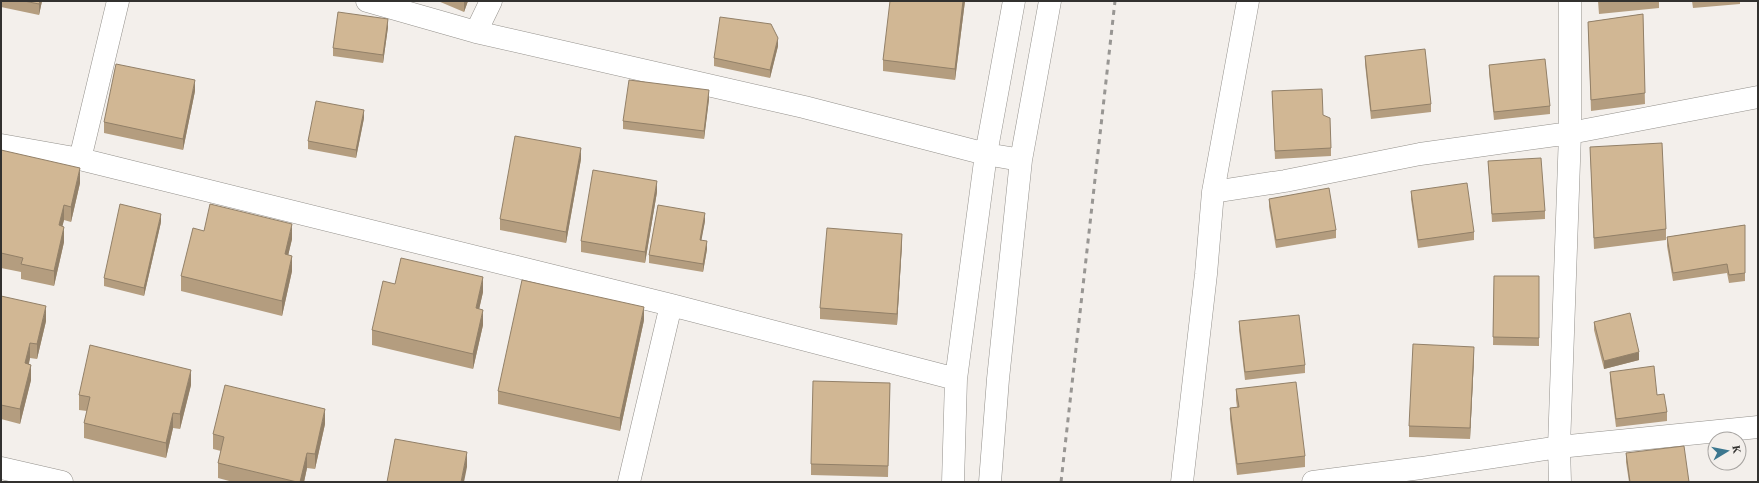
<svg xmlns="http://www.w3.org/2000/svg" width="1759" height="483" viewBox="0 0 1759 483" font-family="Spectral,serif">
	<rect width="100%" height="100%" fill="#f3efeb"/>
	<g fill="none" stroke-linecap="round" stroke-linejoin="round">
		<defs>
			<path id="minor" d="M 367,1 L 476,32 L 804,107 L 986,154 L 1021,160
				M 476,32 L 491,1
				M 1,145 L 80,159 L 671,305 L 956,379
				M 80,159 L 118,1
				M 1213,192 L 1285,181 L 1420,154 L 1570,133 L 1758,97
				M 1,468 L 62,482
				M 629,482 L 671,305
				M 953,482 L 956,379 L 986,154 L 1014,1
				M 990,482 L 998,379 L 1021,160 L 1050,1
				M 1182,482 L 1206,274 L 1213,192 L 1248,1
				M 1313,482 L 1421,468 L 1559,447 L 1758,427
				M 1560,482 L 1559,447 L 1570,133 L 1570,1"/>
		</defs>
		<use href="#minor" stroke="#94918c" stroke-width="23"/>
		<use href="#minor" stroke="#fff" stroke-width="22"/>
		<path stroke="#989693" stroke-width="3" stroke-dasharray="5 5" stroke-linecap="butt" d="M 1061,482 L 1115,1"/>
	</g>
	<path fill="#b49d7f" d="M 1,1 L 42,1 L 39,15 L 1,7 Z
		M 438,1 L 468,1 L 464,12 Z
		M 965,1 L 955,80 L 883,71 L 883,60 Z
		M 1598,1 L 1659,1 L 1659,8 L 1599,14 Z
		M 1692,1 L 1740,1 L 1740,4 L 1693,8 Z
		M 1643,14 L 1645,104 L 1591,111 L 1588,22 Z
		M 388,27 L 383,63 L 333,56 L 333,48 Z
		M 778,46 L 770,78 L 714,66 L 714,58 Z
		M 1365,56 L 1431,104 L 1431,112 L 1371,119 L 1365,64 Z
		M 1489,65 L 1550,106 L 1550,114 L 1494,120 L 1489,73 Z
		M 195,91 L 183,150 L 104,133 L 104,122 Z
		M 1272,91 L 1323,115 L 1331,148 L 1331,156 L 1275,159 Z
		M 709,99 L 704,139 L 623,129 L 623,121 Z
		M 364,118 L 356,158 L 308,149 L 308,141 Z
		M 1590,147 L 1666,229 L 1666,240 L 1594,249 Z
		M 1,150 L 80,183 L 71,222 L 64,220 L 62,226 L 64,242 L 54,286 L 21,279 L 21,272 L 1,268 Z
		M 581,159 L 566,243 L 500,230 L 500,219 Z
		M 1488,161 L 1545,211 L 1545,219 L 1492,222 Z
		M 1411,191 L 1474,232 L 1474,240 L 1418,248 L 1411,199 Z
		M 657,192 L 645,263 L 581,252 L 581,241 Z
		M 1269,199 L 1336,230 L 1336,238 L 1276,248 L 1269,207 Z
		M 705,221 L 701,240 L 707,249 L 703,272 L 649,263 L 649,255 Z
		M 161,222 L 144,296 L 104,286 L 104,278 Z
		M 1745,225 L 1745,281 L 1729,283 L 1727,273 L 1673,281 L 1667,246 L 1667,237 Z
		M 204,231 L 292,239 L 288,255 L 292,271 L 282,316 L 181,291 L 181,276 Z
		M 902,244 L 897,325 L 820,319 L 820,308 Z
		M 1494,276 L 1539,276 L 1539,346 L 1493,345 Z
		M 395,284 L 483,292 L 479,309 L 483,325 L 473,369 L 372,345 L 372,330 Z
		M 1,296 L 46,321 L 37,359 L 30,358 L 29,364 L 31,380 L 20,424 L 1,419 Z
		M 644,320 L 620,431 L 498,404 L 498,391 Z
		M 1239,321 L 1305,365 L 1305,373 L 1245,380 L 1239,330 Z
		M 1594,322 L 1639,360 L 1604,369 L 1594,330 Z
		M 1474,358 L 1470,439 L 1409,437 L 1409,426 Z
		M 1610,372 L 1657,395 L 1667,412 L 1667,421 L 1616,427 L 1610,380 Z
		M 890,383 L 888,477 L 811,475 L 811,464 Z
		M 191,385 L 180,429 L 173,428 L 166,458 L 84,438 L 84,423 L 87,411 L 79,410 L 79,395 Z
		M 1236,389 L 1305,456 L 1305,467 L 1237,475 L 1230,419 L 1230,408 L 1237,407 L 1236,400 Z
		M 325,424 L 315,469 L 307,468 L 304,482 L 233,482 L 218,478 L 218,463 L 221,451 L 213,449 L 213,434 Z
		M 1626,453 L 1689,482 L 1629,482 L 1626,462 Z"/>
	<path fill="#928068" d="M 40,1 L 42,1 L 39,15 L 39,4 Z
		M 464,1 L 468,1 L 464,12 Z
		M 963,1 L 965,1 L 955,80 L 955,69 Z
		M 388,19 L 388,27 L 383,63 L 383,55 Z
		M 778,38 L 778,46 L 770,78 L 770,70 Z
		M 195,80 L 195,91 L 183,150 L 183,139 Z
		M 709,90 L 709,99 L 704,139 L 704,131 Z
		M 364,110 L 364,118 L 356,158 L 356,150 Z
		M 581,148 L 581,159 L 566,243 L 566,232 Z
		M 80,168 L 80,183 L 71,222 L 71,207 Z
		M 657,181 L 657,192 L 645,263 L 645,252 Z
		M 64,205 L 64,220 L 59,240 L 59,225 Z
		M 705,213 L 705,221 L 700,248 L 700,240 Z
		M 161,214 L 161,222 L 144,296 L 144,288 Z
		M 292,224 L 292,239 L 285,269 L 285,254 Z
		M 64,227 L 64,242 L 54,286 L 54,271 Z
		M 902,234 L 902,244 L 897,325 L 897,314 Z
		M 707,241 L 707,249 L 703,272 L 703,264 Z
		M 292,256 L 292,271 L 282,316 L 282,301 Z
		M 483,277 L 483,292 L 476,323 L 476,308 Z
		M 46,306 L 46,321 L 37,359 L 37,344 Z
		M 644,307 L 644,320 L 620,431 L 620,418 Z
		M 483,310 L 483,325 L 473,369 L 473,354 Z
		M 30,343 L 30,358 L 25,378 L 25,363 Z
		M 1474,347 L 1474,358 L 1470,439 L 1470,428 Z
		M 1639,352 L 1639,360 L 1604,369 L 1604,361 Z
		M 31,365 L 31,380 L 20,424 L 20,409 Z
		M 191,370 L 191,385 L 180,429 L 180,414 Z
		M 325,409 L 325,424 L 315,469 L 315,454 Z
		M 173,413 L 173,428 L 166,458 L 166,443 Z
		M 467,452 L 467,467 L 464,482 L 461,482 Z
		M 307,453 L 307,468 L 304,482 L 300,482 Z"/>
	<path fill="#d1b794" stroke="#928068" d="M 24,1 L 40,1 L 39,4 Z
		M 890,1 L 963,1 L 955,69 L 883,60 Z
		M 338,12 L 388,19 L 383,55 L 333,48 Z
		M 1643,14 L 1645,93 L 1591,100 L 1588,22 Z
		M 720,17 L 771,24 L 778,38 L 770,70 L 714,58 Z
		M 1425,49 L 1431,104 L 1371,111 L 1365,56 Z
		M 1545,59 L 1550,106 L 1494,112 L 1489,65 Z
		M 116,64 L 195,80 L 183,139 L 104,122 Z
		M 629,80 L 709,90 L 704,131 L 623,121 Z
		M 1322,89 L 1323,115 L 1330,118 L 1331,148 L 1275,151 L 1272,91 Z
		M 316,101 L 364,110 L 356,150 L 308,141 Z
		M 515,136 L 581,148 L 566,232 L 500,219 Z
		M 1662,143 L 1666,229 L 1594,238 L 1590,147 Z
		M 1,150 L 80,168 L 71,207 L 64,205 L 59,225 L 64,227 L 54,271 L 21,264 L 23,258 L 1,253 Z
		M 1541,158 L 1545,211 L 1492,214 L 1488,161 Z
		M 593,170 L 657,181 L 645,252 L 581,241 Z
		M 1467,183 L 1474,232 L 1418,240 L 1411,191 Z
		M 1329,188 L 1336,230 L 1276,240 L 1269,199 Z
		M 120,204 L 161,214 L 144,288 L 104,278 Z
		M 210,204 L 292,224 L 285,254 L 292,256 L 282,301 L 181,276 L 193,228 L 204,231 Z
		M 658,205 L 705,213 L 700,240 L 707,241 L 703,264 L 649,255 Z
		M 1745,225 L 1745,273 L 1729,275 L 1727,264 L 1673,273 L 1667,237 Z
		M 827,228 L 902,234 L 897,314 L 820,308 Z
		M 401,258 L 483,277 L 476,308 L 483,310 L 473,354 L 372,330 L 383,281 L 395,284 Z
		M 1494,276 L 1539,276 L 1539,338 L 1493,337 Z
		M 522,280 L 644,307 L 620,418 L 498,391 Z
		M 1,296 L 46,306 L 37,344 L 30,343 L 25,363 L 31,365 L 20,409 L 1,405 Z
		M 1630,313 L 1639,352 L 1604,361 L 1594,322 Z
		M 1299,315 L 1305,365 L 1245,372 L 1239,321 Z
		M 1413,344 L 1474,347 L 1470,428 L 1409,426 Z
		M 90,345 L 191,370 L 180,414 L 173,413 L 166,443 L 84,423 L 90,397 L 79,395 Z
		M 1654,366 L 1657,395 L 1664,394 L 1667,412 L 1616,419 L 1610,372 Z
		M 813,381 L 890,383 L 888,466 L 811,464 Z
		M 1296,382 L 1305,456 L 1237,464 L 1230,408 L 1239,407 L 1236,389 Z
		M 225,385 L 325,409 L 315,454 L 307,453 L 300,482 L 297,482 L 218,463 L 224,437 L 213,434 Z
		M 395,439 L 467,452 L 461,482 L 387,482 Z
		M 1684,446 L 1689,482 L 1630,482 L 1626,453 Z"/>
	<rect width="1759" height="483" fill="none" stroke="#32312f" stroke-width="4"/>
	<g transform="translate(1727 451) rotate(80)"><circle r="19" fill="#f3efeb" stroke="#a6a3a0"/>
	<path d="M0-3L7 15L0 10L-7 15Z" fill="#3c778f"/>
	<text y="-6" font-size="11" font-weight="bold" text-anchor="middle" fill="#32312f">K</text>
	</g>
</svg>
